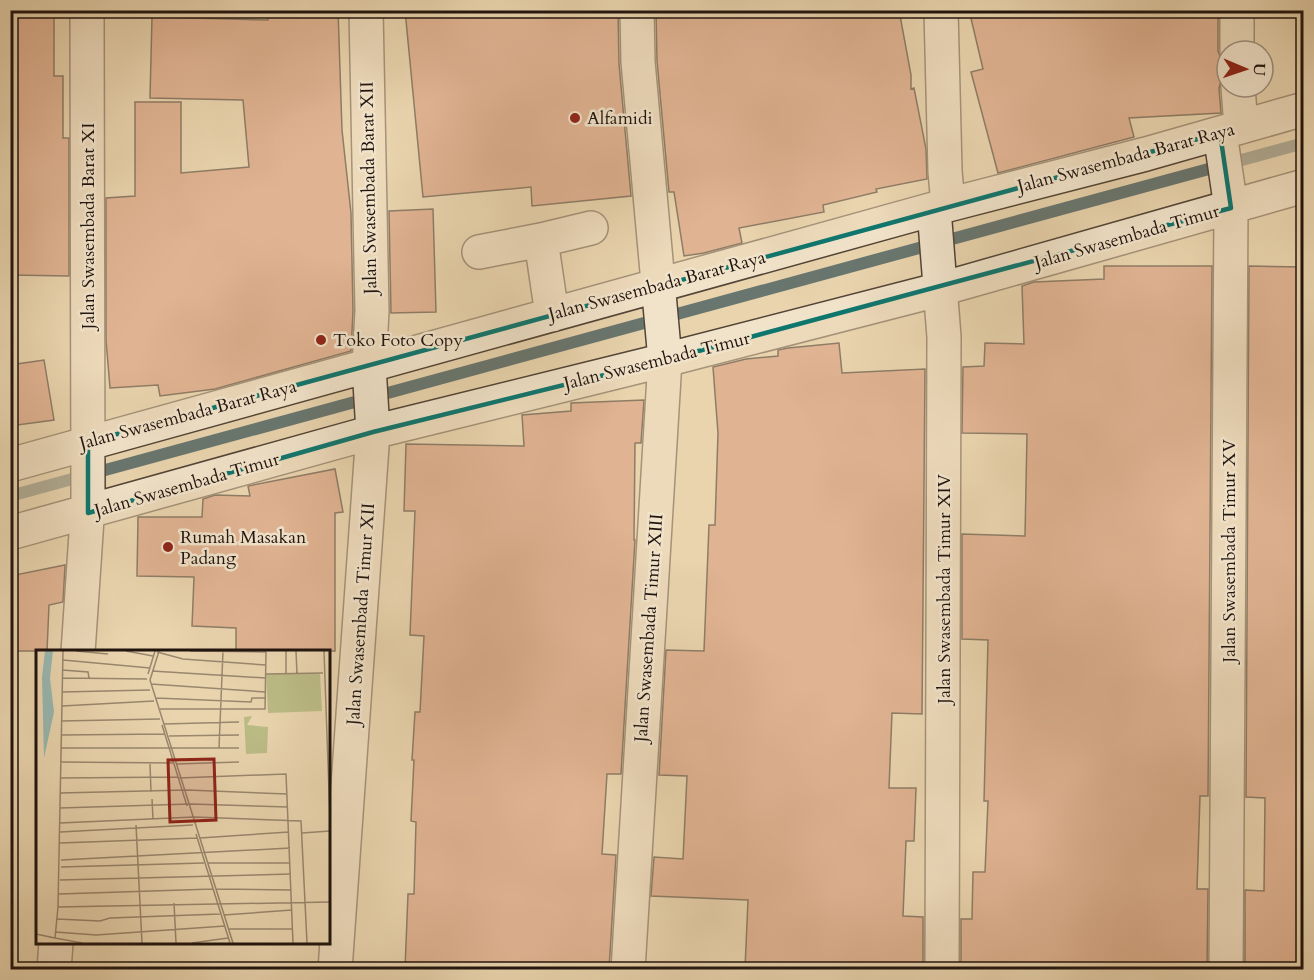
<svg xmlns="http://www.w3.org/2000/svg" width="1314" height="980" viewBox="0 0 1314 980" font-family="Cardo,serif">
	<rect width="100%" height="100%" fill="#e9d4ae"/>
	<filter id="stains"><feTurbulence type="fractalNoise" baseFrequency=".00333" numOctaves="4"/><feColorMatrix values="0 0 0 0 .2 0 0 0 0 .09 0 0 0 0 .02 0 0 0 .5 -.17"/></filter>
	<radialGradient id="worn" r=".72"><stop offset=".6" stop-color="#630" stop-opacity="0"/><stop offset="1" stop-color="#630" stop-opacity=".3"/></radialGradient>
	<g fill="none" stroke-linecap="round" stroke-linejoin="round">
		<path stroke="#68766f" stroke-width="12" d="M 10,496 L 1304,143"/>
	</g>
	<path fill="#d58c70" stroke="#20140f" stroke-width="1.5" d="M 10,10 L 54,10 L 54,76 L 63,76 L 63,138 L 69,138 L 69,276 L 10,275 Z
		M 268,10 L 338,10 L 342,130 L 351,213 L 353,311 L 351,351 L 215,389 L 160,396 L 158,385 L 110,388 L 106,340 L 106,198 L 135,196 L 135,102 L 181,102 L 181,173 L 249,167 L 243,100 L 150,98 L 152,17 L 268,20 Z
		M 405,10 L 618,10 L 619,64 L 631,196 L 532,206 L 531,187 L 423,197 Z
		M 656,10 L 899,10 L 911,75 L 911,89 L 914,88 L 926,149 L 927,179 L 876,189 L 877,192 L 823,205 L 824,212 L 739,228 L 742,243 L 704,253 L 684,256 L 674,192 L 669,192 L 657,61 Z
		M 969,10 L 1218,10 L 1218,51 L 1222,61 L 1222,77 L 1219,88 L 1221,113 L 1129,118 L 1134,137 L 998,173 L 971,72 L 983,69 Z
		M 433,209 L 436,312 L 391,313 L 389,211 Z
		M 1104,266 L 1212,266 L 1208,796 L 1200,796 L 1197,889 L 1208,889 L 1207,969 L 961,969 L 961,919 L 972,919 L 973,872 L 985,872 L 988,801 L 984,801 L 988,640 L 962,639 L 962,534 L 1025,536 L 1027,434 L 962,433 L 963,367 L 984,366 L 985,343 L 1024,344 L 1022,286 L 1034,282 L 1104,279 Z
		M 1249,266 L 1304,267 L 1304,969 L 1245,969 L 1245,890 L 1264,891 L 1265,798 L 1246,797 Z
		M 839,343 L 842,373 L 925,369 L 922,714 L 892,713 L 889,788 L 916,788 L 914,841 L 906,841 L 903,916 L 923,917 L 923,969 L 745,969 L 748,900 L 651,896 L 654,857 L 683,859 L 687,776 L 659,775 L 666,650 L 704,651 L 709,525 L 715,525 L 718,433 L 713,367 L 746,359 L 778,356 L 778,350 L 788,348 Z
		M 44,360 L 54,420 L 10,426 L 10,365 Z
		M 644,400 L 641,443 L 635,443 L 634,540 L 635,540 L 621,774 L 607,774 L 602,854 L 616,855 L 609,969 L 405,969 L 408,894 L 414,894 L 416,822 L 411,821 L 414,760 L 412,760 L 415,712 L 420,712 L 424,636 L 410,635 L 415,511 L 404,511 L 406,444 L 524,446 L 522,415 L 571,411 L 571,403 Z
		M 335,469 L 343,512 L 335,513 L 335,651 L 236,651 L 236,628 L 192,626 L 194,577 L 137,576 L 138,517 L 202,517 L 203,499 L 215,495 L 250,496 L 248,486 Z
		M 65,565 L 63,602 L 49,605 L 47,651 L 10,651 L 10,576 Z"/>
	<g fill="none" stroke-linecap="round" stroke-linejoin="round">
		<defs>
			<path id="minor" d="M 941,10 L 945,171 L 948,205
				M 1237,51 L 1237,10
				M 1238,87 L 1241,127
				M 1220,133 L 1231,208 L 1226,970
				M 934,209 L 944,337 L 942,970
				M 479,252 L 541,240
				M 552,315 L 541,240 L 591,228
				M 10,465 L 948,205 L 1146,154 L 1304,109
				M 10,533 L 373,432 L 665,360 L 941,289 L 1304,186
				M 78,652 L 88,504 L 87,10
				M 54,970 L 56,942
				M 335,970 L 373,432 L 369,366 L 372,311 L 366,10
				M 628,970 L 665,360 L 638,62 L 637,10"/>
		</defs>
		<use href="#minor" stroke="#524437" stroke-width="36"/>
		<use href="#minor" stroke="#f1e3ca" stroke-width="33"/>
	</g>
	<path d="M0 0H1314V980H0ZM 1220,133 L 1231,208 L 665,360 L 373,432 L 88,513 L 88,442 Z" fill="#e9d4ae" fill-opacity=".55" fill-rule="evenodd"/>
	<path fill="none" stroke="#0f766e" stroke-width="4.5" stroke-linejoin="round" d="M 1220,133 L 1231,208 L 665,360 L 373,432 L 88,513 L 88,442 Z"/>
	<g fill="#8f2418" stroke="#f1e3ca" stroke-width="2">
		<circle cx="575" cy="118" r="6"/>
		<circle cx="321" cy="340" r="6"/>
		<circle cx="168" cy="547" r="6"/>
	</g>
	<g text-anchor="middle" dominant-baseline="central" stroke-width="5" stroke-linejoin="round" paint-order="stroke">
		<g font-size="18" fill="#20140f" stroke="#f1e3ca" text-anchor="start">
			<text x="587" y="118">Alfamidi</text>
			<text x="333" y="340">Toko Foto Copy</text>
			<text x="180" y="537">Rumah Masakan<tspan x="180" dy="21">Padang</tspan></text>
		</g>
		<g font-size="18" fill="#20140f" stroke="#f1e3ca">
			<text transform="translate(1126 158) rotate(-15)">Jalan Swasembada Barat Raya</text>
			<text transform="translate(369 188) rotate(-91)">Jalan Swasembada Barat XII</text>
			<text transform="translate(88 226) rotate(-90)">Jalan Swasembada Barat XI</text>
			<text transform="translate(1127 237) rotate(-16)">Jalan Swasembada Timur</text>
			<text transform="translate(657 286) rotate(-15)">Jalan Swasembada Barat Raya</text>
			<text transform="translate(657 361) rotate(-14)">Jalan Swasembada Timur</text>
			<text transform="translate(188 415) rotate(-15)">Jalan Swasembada Barat Raya</text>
			<text transform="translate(187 485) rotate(-16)">Jalan Swasembada Timur</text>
			<text transform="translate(1229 551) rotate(-90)">Jalan Swasembada Timur XV</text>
			<text transform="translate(944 589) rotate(-90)">Jalan Swasembada Timur XIV</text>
			<text transform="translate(361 614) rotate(-86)">Jalan Swasembada Timur XII</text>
			<text transform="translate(649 628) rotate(-86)">Jalan Swasembada Timur XIII</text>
		</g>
	</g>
	<g transform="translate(36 650)">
		<rect width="294" height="294" fill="#e9d4ae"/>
		<path d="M 216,66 L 211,75 L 232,77 L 231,103 L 210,104 L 208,67 Z" fill="#bbbb86"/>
		<path d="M 230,24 L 284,24 L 286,61 L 232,63 Z" fill="#bbbb86"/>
		<path d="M 9,1 L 17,1 L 14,28 L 18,62 L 8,108 L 6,27 Z" fill="#98b7af"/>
		<path fill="none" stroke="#99876e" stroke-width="1.5" d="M 40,1 L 72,4M 90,1 L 117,6M 123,1 L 114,30 L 197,293M 154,1 L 230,2M 260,1 L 261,24M 288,1 L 294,170M 121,2 L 147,9 L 230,15M 27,10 L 114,18M 26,20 L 52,22 L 53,28M 116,21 L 230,28M 112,24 L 119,1M 230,24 L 287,23M 250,24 L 250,1M 26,28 L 111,29M 115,34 L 229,42M 26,42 L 114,40M 120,48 L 215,52 L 216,48 L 230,48M 26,56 L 118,51M 124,59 L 229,59 L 230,1M 25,71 L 124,69M 128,74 L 203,72M 126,75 L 151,156M 25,85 L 129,84M 133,86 L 203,85M 25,98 L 203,98M 183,98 L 187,1M 24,112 L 138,113M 114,114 L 115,142M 140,114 L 203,112M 24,128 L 142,127M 143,128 L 250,124 L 257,293M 24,143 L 151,140 L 251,144M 116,149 L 117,169M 24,158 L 154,154 L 252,157M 24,173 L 158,167 L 265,171 L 271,293M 100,175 L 106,293M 24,182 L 157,175M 266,183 L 294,181M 160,184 L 194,293M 164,188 L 253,182M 24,193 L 161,188M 25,210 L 254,198M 172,213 L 254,213M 25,217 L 168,213M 24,230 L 255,224M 180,239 L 255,240M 23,244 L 177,239M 138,253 L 140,293M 22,257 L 294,252M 188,265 L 256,260M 21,269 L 64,271 L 74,268 L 184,264M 193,279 L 257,279M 19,282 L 60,285 L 189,276M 0,284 L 19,288 L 22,257 L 27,1M 19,288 L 46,293M 156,293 L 192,288"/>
		<path fill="#8f2418" fill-opacity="0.15" stroke="#8f2418" stroke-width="3" d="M 178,109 L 180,170 L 134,172 L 132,110 Z"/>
		<rect width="294" height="294" fill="none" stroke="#20140f" stroke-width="3"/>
	</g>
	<rect width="1314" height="980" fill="none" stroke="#e9d4ae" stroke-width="36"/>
	<rect x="12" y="12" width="1290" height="956" fill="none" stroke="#20140f" stroke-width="3"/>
	<rect x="18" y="18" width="1278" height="944" fill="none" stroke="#20140f" stroke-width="1.5"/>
	<g transform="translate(1245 69) rotate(92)"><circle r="28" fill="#f1e3ca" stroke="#9d907f" stroke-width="1.5"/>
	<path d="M0-4.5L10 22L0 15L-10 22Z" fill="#8f2418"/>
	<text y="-9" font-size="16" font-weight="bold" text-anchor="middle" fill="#20140f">U</text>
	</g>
	<rect width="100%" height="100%" filter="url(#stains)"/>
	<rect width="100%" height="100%" fill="url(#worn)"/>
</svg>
